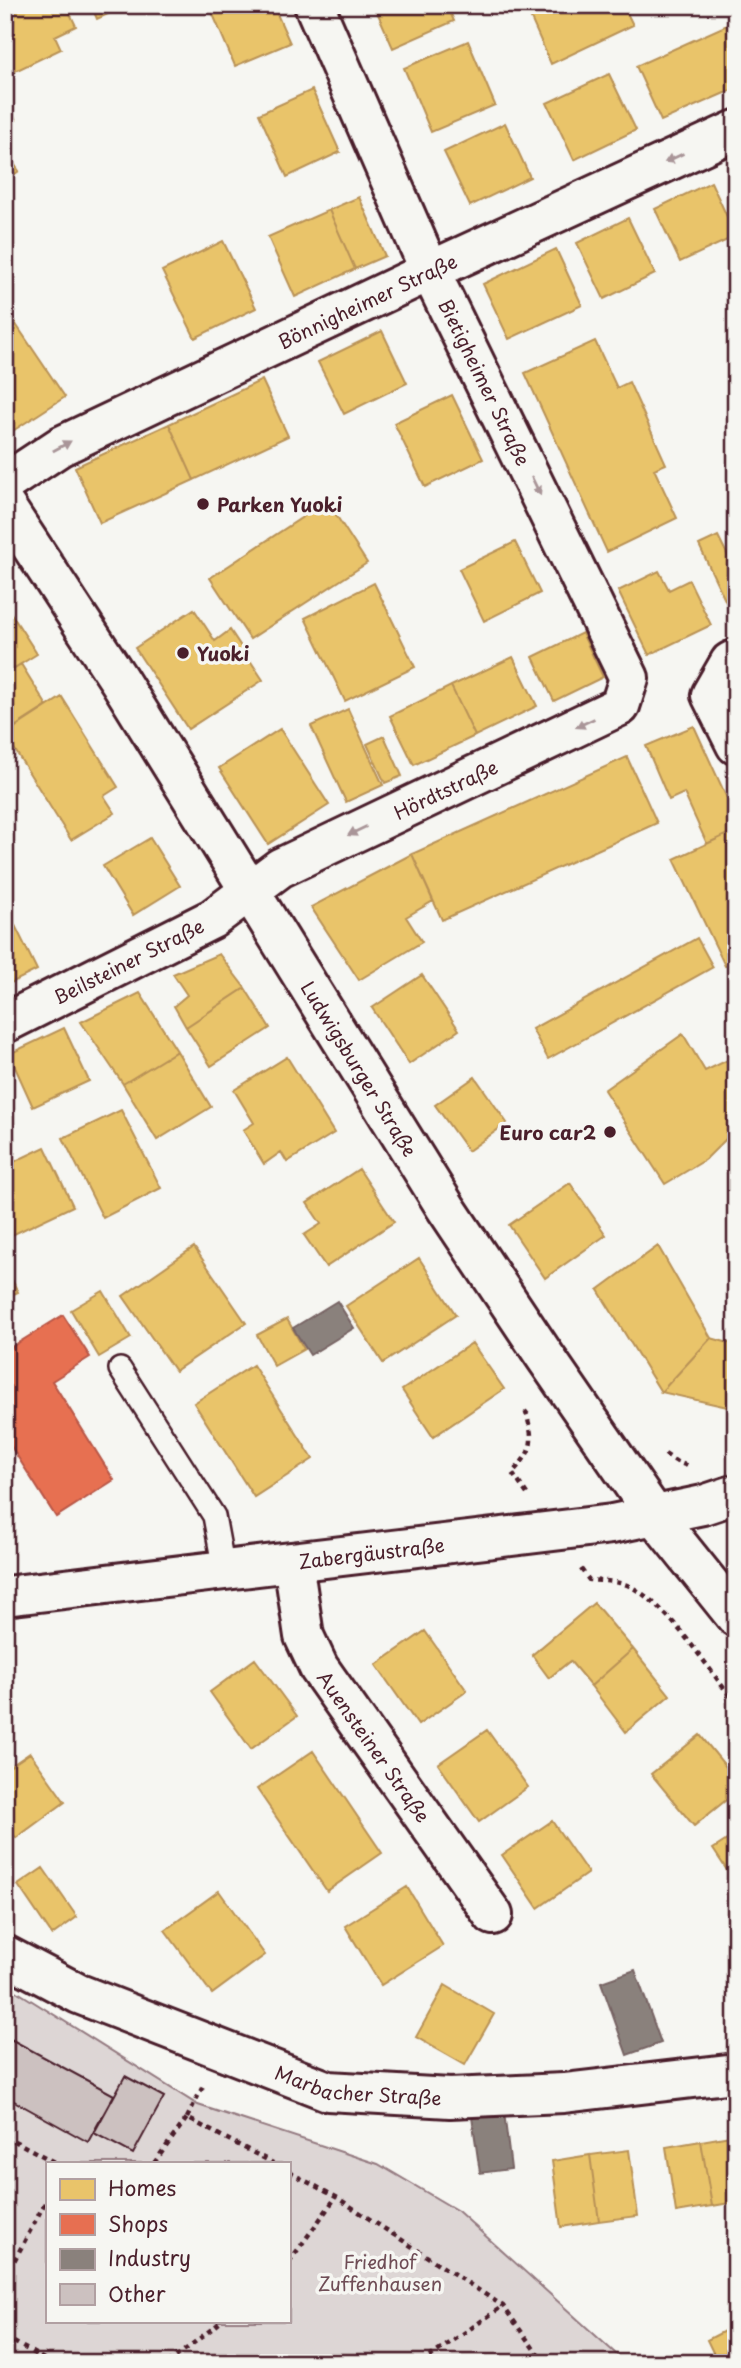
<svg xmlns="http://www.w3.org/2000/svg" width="741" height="2368" viewBox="0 0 741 2368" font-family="'Playpen Sans',sans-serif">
	<rect width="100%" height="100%" fill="#f6f6f2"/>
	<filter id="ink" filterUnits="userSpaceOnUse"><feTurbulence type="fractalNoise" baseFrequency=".0143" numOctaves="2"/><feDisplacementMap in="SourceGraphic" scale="14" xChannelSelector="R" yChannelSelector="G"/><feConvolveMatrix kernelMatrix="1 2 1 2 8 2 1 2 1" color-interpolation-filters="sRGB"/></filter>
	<g filter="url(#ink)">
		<path fill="#ddd6d5" stroke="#947a80" stroke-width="2" fill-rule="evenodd" d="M 5,1984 L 198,2105 L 378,2164 L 458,2211 L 626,2363 L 5,2363 ZM 47,2163 L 289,2163 L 289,2321 L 47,2321 Z"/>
		<path fill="#e9c46a" stroke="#b99257" stroke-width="2" d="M 5,5 L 66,5 L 76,26 L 55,36 L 61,49 L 5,76 Z
			M 91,5 L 128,5 L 97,19 Z
			M 209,5 L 273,5 L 290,43 L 235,66 Z
			M 374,5 L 447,5 L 454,21 L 393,48 Z
			M 525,5 L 623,5 L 633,25 L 551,64 Z
			M 736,21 L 736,88 L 661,121 L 636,66 Z
			M 468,41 L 495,105 L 431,132 L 404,68 Z
			M 609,74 L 636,130 L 574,160 L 547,103 Z
			M 312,90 L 340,152 L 287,177 L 259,114 Z
			M 5,104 L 16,120 L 5,128 Z
			M 505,123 L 530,177 L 470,206 L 444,152 Z
			M 5,151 L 19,171 L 5,181 Z
			M 711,182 L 736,236 L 680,262 L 655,209 Z
			M 359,197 L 385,256 L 355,269 L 329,210 Z
			M 329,210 L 355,269 L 295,297 L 268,237 Z
			M 628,218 L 655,274 L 604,299 L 577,243 Z
			M 223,241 L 256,308 L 195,338 L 162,271 Z
			M 556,249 L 582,305 L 509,339 L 483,284 Z
			M 9,314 L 65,397 L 5,436 L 5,316 Z
			M 382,331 L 407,383 L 344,414 L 318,362 Z
			M 595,341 L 617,388 L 629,382 L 666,464 L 654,469 L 677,518 L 607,552 L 525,373 Z
			M 262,380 L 288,436 L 194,480 L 169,424 Z
			M 452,395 L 483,459 L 425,487 L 394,423 Z
			M 169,424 L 194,480 L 100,523 L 75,467 Z
			M 327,501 L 367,563 L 250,639 L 210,578 Z
			M 718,536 L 730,560 L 736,557 L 734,619 L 699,545 Z
			M 515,542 L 540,593 L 484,621 L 459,569 Z
			M 659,571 L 669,590 L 689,580 L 711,625 L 649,655 L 618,591 Z
			M 374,583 L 415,667 L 345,701 L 305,618 Z
			M 5,604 L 37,654 L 5,674 Z
			M 194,609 L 215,641 L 230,630 L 263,680 L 188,729 L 135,648 Z
			M 582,633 L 603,677 L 554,701 L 533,657 Z
			M 513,657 L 537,706 L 475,736 L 451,686 Z
			M 21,664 L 47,706 L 5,733 L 5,674 Z
			M 451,686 L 475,736 L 414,765 L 390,716 Z
			M 62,697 L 118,787 L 104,796 L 115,813 L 71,840 L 5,734 Z
			M 348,709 L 383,785 L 346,802 L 311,726 Z
			M 694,726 L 736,818 L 736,830 L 707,844 L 684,793 L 669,800 L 646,746 Z
			M 280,729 L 329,805 L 268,844 L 219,768 Z
			M 384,736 L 402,776 L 385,783 L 367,744 Z
			M 627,757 L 657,823 L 442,920 L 412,854 Z
			M 736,830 L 736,961 L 725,966 L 674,859 Z
			M 150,838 L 180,886 L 133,915 L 103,866 Z
			M 412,854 L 433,901 L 406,917 L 422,942 L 359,980 L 311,907 Z
			M 5,905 L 37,970 L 5,986 Z
			M 697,938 L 713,967 L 548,1059 L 532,1029 Z
			M 219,954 L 245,988 L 186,1027 L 174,1006 L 187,995 L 173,974 Z
			M 422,975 L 459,1030 L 409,1064 L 372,1008 Z
			M 245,988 L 270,1028 L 211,1066 L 186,1027 Z
			M 140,993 L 177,1051 L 123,1084 L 81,1022 Z
			M 64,1028 L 89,1081 L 33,1107 L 9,1054 Z
			M 683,1034 L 705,1071 L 736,1056 L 736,1129 L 705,1160 L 665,1184 L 604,1090 Z
			M 177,1051 L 211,1107 L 157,1140 L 123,1084 Z
			M 287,1057 L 334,1133 L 287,1162 L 281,1152 L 264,1164 L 243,1130 L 254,1123 L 234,1090 Z
			M 475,1077 L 507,1123 L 468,1151 L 435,1105 Z
			M 121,1110 L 161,1188 L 103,1218 L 63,1138 Z
			M 45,1147 L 73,1206 L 12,1235 L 5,1221 L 5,1166 Z
			M 359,1169 L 394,1222 L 326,1267 L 304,1235 L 321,1224 L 307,1203 Z
			M 570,1183 L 606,1235 L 545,1278 L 509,1225 Z
			M 658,1246 L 711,1338 L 661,1392 L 598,1290 Z
			M 194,1247 L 246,1323 L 175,1371 L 123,1296 Z
			M 419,1258 L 456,1315 L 383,1363 L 346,1306 Z
			M 5,1266 L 18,1292 L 5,1298 Z
			M 103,1291 L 131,1338 L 99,1357 L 71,1310 Z
			M 287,1319 L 304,1349 L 274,1366 L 257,1335 Z
			M 711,1338 L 736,1345 L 736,1409 L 661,1392 Z
			M 472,1343 L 504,1389 L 433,1437 L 402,1390 Z
			M 253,1365 L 313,1459 L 254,1497 L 194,1403 Z
			M 594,1603 L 633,1649 L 591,1686 L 570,1661 L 549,1678 L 532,1655 Z
			M 425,1631 L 467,1691 L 418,1725 L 376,1665 Z
			M 633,1649 L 670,1695 L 626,1732 L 591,1686 Z
			M 255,1659 L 297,1716 L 251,1749 L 210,1692 Z
			M 487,1730 L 528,1787 L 479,1822 L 438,1764 Z
			M 700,1735 L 736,1779 L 736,1792 L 694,1826 L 651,1774 Z
			M 313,1751 L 382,1853 L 327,1891 L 257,1789 Z
			M 30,1753 L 65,1802 L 16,1838 L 5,1823 L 5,1770 Z
			M 552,1821 L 588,1873 L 538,1908 L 502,1855 Z
			M 736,1834 L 736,1884 L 713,1849 Z
			M 43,1868 L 77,1917 L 52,1935 L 18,1885 Z
			M 407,1887 L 443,1946 L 381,1985 L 345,1926 Z
			M 219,1891 L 265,1955 L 212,1994 L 165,1930 Z
			M 445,1985 L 494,2014 L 465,2065 L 416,2037 Z
			M 736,2135 L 736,2202 L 712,2206 L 701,2141 Z
			M 701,2141 L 712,2206 L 676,2212 L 666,2147 Z
			M 629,2150 L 638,2216 L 599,2221 L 590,2155 Z
			M 590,2155 L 599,2221 L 561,2227 L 552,2161 Z
			M 736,2325 L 736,2363 L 718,2363 L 707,2340 Z"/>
		<path fill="#e76f51" stroke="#b85746" stroke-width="2" d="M 63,1315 L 90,1357 L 52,1381 L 114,1480 L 56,1517 L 5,1437 L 5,1351 Z"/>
		<path fill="#8a817c" stroke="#776464" stroke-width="2" d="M 337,1301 L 354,1328 L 310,1355 L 293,1328 Z
			M 635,1970 L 661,2043 L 627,2055 L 601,1982 Z
			M 504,2112 L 511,2169 L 480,2173 L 472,2117 Z"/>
		<path fill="#ccc1c0" stroke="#4a1f2b" stroke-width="2" d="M 5,2036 L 114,2095 L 88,2142 L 5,2096 Z
			M 125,2076 L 164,2097 L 133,2154 L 94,2133 Z"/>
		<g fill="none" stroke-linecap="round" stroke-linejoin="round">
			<defs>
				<path id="lane" d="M 120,1369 L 214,1516 L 224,1570"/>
				<g id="street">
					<path id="s1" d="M 5,483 L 61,446 L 430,271 L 736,130"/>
					<path d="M 736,659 L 730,662 L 711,695 L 736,745"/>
					<path id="s2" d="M 5,1023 L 212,919 L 280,868 L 620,706 L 629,678 L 430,271 L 314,5"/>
					<path id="s3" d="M 293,1562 L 304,1636 L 319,1668 L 493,1915"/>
					<path id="s4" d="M 5,1955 L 79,1994 L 328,2091 L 450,2098 L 564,2093 L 736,2073"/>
				</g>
				<g id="secondary">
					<path id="s5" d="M 5,506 L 119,680 L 446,1208 L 544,1355 L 655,1516 L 736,1617"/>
					<path id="s6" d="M 5,1596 L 612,1524 L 703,1505 L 736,1494"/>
				</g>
			</defs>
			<use href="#lane" stroke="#4a1f2b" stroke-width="26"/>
			<use href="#street" stroke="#4a1f2b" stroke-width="44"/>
			<use href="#secondary" stroke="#4a1f2b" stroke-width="44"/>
			<path stroke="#4a1f2b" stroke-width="4.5" stroke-dasharray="5 5" stroke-linecap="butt" d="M 665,1454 L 677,1462 L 688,1466
				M 527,1494 L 512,1473 C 533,1451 535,1442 526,1413 L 531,1409
				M 581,1569 L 589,1580 C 601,1581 616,1581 627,1585 C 667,1602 708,1669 736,1704
				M 187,2118 L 204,2084
				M 5,2136 L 56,2163
				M 154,2163 L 187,2118 L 273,2163
				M 289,2172 L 336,2197 L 503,2306 L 544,2363
				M 289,2262 L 336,2197
				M 5,2278 L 47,2199
				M 5,2337 L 51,2363
				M 168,2363 L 222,2321
				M 421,2363 L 503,2306"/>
			<use href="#lane" stroke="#f6f6f2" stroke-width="21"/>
			<use href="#street" stroke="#f6f6f2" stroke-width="38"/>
			<use href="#secondary" stroke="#f6f6f2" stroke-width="38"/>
		</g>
		<defs><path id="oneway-solid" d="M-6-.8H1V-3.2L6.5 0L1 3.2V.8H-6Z" transform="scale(1.75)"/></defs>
		<g fill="#a99598">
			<use href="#oneway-solid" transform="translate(674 158) rotate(155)"/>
			<use href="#oneway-solid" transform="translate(62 446) rotate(-29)"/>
			<use href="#oneway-solid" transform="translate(536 486) rotate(64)"/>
			<use href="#oneway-solid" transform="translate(585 723) rotate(154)"/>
			<use href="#oneway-solid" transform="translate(357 831) rotate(154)"/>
		</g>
	</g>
	<g fill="#4a1f2b" stroke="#f6f6f2" stroke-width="2.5">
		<circle cx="203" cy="504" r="7"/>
		<circle cx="183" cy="653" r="7"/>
		<circle cx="610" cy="1132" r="7"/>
	</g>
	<g text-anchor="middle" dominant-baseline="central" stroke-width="7" stroke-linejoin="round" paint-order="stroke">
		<g font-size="19" fill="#4a1f2b" stroke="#f6f6f2">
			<text stroke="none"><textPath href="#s1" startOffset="406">Bönnigheimer Straße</textPath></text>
			<text transform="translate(485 382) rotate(64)">Bietigheimer Straße</text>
			<text stroke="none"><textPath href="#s2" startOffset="500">Hördtstraße</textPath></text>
			<text stroke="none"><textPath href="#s2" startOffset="138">Beilsteiner Straße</textPath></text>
			<text stroke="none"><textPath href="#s5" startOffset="665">Ludwigsburger Straße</textPath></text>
			<text stroke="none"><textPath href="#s6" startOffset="369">Zabergäustraße</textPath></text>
			<text stroke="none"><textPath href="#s3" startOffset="206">Auensteiner Straße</textPath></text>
			<text stroke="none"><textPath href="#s4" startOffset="380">Marbacher Straße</textPath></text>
		</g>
		<g font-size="19" font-weight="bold" fill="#4a1f2b" stroke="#f6f6f2" text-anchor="start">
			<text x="217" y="504">Parken Yuoki</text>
			<text x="197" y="653">Yuoki</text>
			<text x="596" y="1132" text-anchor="end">Euro car2</text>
		</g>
		<g font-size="19" fill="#6f4d56" stroke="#f6f6f2">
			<text x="380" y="2261">Friedhof<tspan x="380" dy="22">Zuffenhausen</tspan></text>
		</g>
	</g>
	<rect width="741" height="2368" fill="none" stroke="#f6f6f2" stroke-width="28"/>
	<rect x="14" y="14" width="713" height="2340" fill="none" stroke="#4a1f2b" stroke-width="2.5" filter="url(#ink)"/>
	<rect x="46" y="2162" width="245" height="161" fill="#f6f6f2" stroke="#b1a0a2" stroke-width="2"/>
	<rect x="60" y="2179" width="35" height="21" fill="#e9c46a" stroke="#b1a0a2" stroke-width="2"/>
	<text x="108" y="2196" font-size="21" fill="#4a1f2b">Homes</text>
	<rect x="60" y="2214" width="35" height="21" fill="#e76f51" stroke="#b1a0a2" stroke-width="2"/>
	<text x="108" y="2232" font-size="21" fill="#4a1f2b">Shops</text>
	<rect x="60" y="2249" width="35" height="21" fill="#8a817c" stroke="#b1a0a2" stroke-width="2"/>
	<text x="108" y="2266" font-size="21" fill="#4a1f2b">Industry</text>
	<rect x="60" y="2284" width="35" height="21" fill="#ccc1c0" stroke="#b1a0a2" stroke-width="2"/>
	<text x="108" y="2302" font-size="21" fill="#4a1f2b">Other</text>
</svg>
